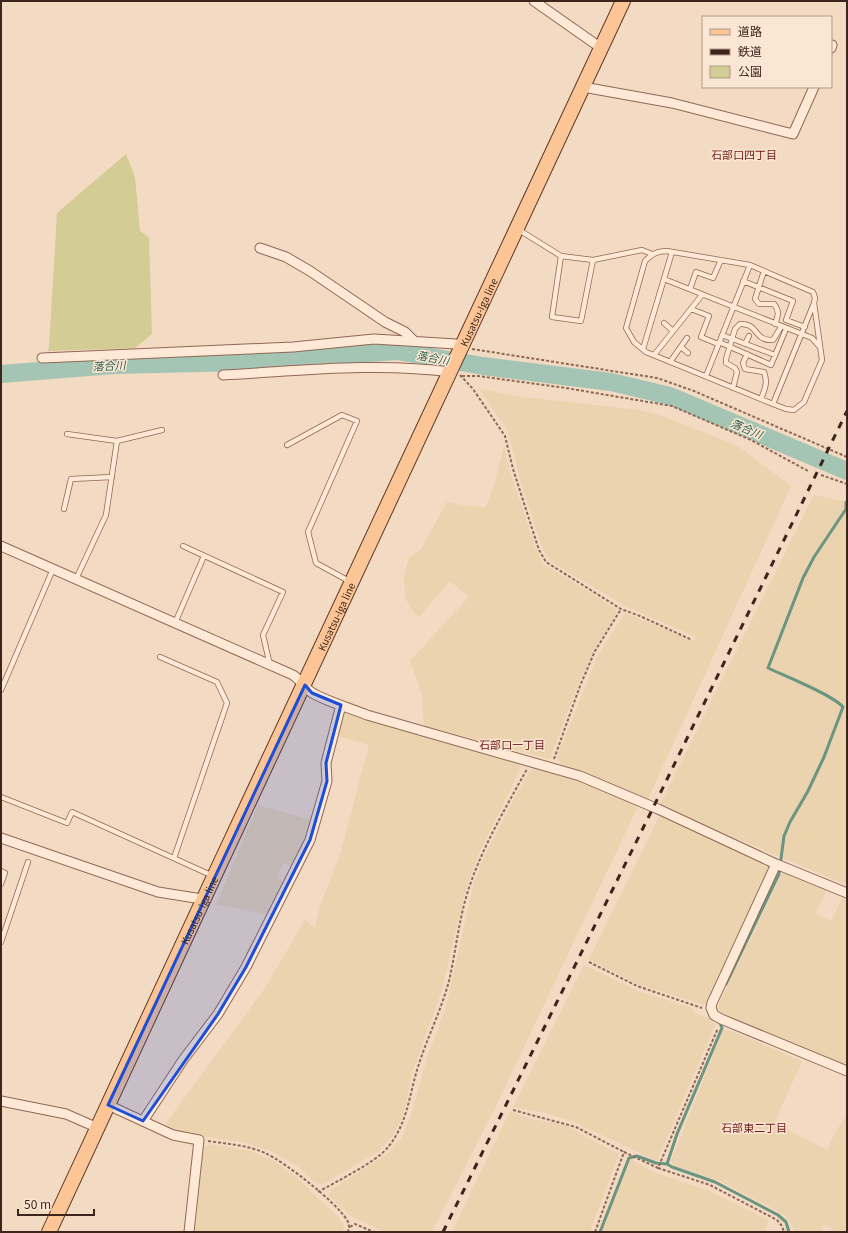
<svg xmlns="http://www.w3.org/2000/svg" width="848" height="1233" viewBox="0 0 848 1233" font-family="Georgia,'Noto Sans JP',serif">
	<rect width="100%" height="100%" fill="#f3dac2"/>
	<path fill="#ead3ae" d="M 479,389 L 524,397 L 639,410 L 662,416 L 738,446 L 791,486 L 648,799 L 561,764 L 557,757 L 598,655 L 625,613 L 693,641 L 696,637 L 625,606 L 553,563 L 543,550 L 521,483 L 508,431 Z
		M 504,446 L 510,472 L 536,549 L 543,564 L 615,608 L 617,613 L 596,647 L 580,680 L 550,759 L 424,726 L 422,694 L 410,661 L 469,597 L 450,581 L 419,617 L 414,613 L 405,598 L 404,576 L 409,558 L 421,549 L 447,502 L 468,506 L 486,507 L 495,482 Z
		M 814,495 L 847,502 L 847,885 L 659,806 Z
		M 343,712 L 518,762 L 521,767 L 477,858 L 464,897 L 441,993 L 413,1070 L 403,1116 L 392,1137 L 378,1152 L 325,1183 L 318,1185 L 300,1168 L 273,1152 L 244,1142 L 184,1134 L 164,1126 L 265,988 L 305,920 L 315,928 L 321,903 L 340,855 L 369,745 L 338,736 Z
		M 534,768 L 603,790 L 638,806 L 496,1106 L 432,1232 L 386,1232 L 352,1217 L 329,1196 L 331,1190 L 386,1155 L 402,1137 L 410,1118 L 429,1052 L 446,1007 L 474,882 L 485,855 L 517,793 L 529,772 Z
		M 258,805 L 311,820 L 294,867 L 283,863 L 276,878 L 286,883 L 268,915 L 216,904 Z
		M 660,815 L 771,864 L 769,878 L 709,997 L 708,1006 L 637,984 L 589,959 Z
		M 783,872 L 827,890 L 815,914 L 831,921 L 843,897 L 847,899 L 847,1067 L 721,1014 L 718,1006 Z
		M 584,965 L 638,991 L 693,1008 L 692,1012 L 712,1019 L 715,1025 L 657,1161 L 574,1122 L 546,1113 L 513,1107 Z
		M 723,1030 L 728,1030 L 802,1061 L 774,1123 L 827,1150 L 836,1131 L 847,1115 L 847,1232 L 831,1232 L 832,1228 L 824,1225 L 822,1232 L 795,1231 L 785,1215 L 720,1181 L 674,1166 L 671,1161 Z
		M 510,1111 L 527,1118 L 564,1125 L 619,1154 L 590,1232 L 452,1232 Z
		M 209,1144 L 250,1151 L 274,1161 L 295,1176 L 338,1217 L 344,1225 L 343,1232 L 195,1232 L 202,1149 Z
		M 628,1158 L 651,1171 L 707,1190 L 769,1220 L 765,1232 L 601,1232 Z"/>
	<path fill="#d3cc94" d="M 126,154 L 135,177 L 140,231 L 149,238 L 152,334 L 135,348 L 47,351 L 49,348 L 57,213 Z"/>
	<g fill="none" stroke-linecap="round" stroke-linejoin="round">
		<path stroke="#6a9581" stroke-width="3" d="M 726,984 L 779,874 L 784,836 L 790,822 L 808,791 L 824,757 L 843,707 C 833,695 785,676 768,668 L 803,578 L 814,557 L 846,509 L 846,502
			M 667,1164 L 677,1134 L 722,1028 L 719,1020
			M 600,1232 L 629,1158 L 637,1156 L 656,1163 L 667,1164 L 672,1167 L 715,1182 L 778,1215 L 786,1222 L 789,1232"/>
		<path stroke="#a5c5b4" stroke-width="18" d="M 1,374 L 114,365 L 246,362 L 397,351 L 483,366 L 611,382 L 670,396 L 847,471"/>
		<defs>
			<path id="service" d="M 519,230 L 561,256 L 593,260 L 642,250 L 652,254
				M 561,256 L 552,317 L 581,321 L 593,260
				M 764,271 L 755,299 L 759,304 L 774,304 C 780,311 778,316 775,324
				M 664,279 L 812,338 L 819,346
				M 743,281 L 793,301 L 786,320 L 805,327
				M 690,289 L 696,272 L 713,278 L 721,260
				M 691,309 L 709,316 L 701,337 L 718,344
				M 664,323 L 673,331
				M 722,335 L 775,355
				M 719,342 L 771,365 L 786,329
				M 745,344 L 749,336
				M 681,347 L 688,353
				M 643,349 L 672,252
				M 747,354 L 743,363 L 745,369 L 764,372 C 768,382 765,389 761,399
				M 654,355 L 702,295
				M 670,362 L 687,338
				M 706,376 L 750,265
				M 733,388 L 737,372 L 735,368 L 726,363 L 726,359 L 735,329 L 740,324 C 759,323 753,341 773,340 L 781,327
				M 773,404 L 814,303 L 815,298 L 813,292 L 750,265 L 667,251 C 657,251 652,254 645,261 L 626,328 L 634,342 L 646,352 L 773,404 L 786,409 L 794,410 L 804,402 L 822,360 L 814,303
				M 67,434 L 117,441 L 162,430
				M 287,445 L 342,415 L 357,421 L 308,532 L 316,563 L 349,581
				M 64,509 L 71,479 L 112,477
				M 183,546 L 283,592 L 263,635 L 270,665
				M 76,579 L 106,515 L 117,441
				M 175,623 L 204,556
				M 160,657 L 217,682 L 227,703 L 174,858
				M 1,690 L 53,569
				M 1,797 L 67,823 L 72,812 L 213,876
				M 1,871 L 5,873 L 1,884
				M 1,942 L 28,862"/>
			<path id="minor" d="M 534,1 L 601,48
				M 831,48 L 832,45
				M 583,87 L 672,103 L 793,134 L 814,87
				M 260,248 L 286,257 L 310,271 L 385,322 L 405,332 L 414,341
				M 42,358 L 293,347 L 374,339 L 456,344 L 462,347
				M 223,375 C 299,371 375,362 451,372
				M 1,546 L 293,675 C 300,680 304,686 311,692 C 322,700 353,709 367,715 L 580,776 L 658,809 L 776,864 L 847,893
				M 1,838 L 158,892 L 202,899
				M 776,864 L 712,1003 L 711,1008 L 714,1015 L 721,1019 L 847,1071
				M 1,1101 L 66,1114 L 98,1128
				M 108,1105 L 173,1135 L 199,1140 L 189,1232
				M 143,1121 L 183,1060 L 218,1014 L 246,967 L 310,840 L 327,781 L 326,763 L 341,705"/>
			<g id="primary">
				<path id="s1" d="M 49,1232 C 239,821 432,411 623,1"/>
			</g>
		</defs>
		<use href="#service" stroke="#906856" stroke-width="6"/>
		<use href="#minor" stroke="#906856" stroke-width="11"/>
		<use href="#primary" stroke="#5d372b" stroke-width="16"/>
		<path stroke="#906856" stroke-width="2" stroke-dasharray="3 2" stroke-linecap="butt" d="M 472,349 L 657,378 L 694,391 L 847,457
			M 460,375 L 473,389 L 505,436 L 513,469 L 539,550 L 546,562 L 621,609 L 640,616 L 692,640
			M 462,376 L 478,376 L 566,388 L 672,406 L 751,440 L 808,471
			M 821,475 L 847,484
			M 554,759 L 580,686 L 595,651 L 621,609
			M 589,962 L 637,986 L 702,1008
			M 513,1110 L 576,1127 L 624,1152
			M 208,1141 C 228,1144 247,1145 265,1153 C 285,1162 336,1202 347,1220 C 350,1225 349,1228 348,1232
			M 658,1168 L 710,1185 L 777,1220 L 782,1226 L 784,1232
			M 318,1192 C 337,1181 377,1162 389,1146 C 407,1123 409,1097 417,1070 C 426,1040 441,1011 449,981 C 455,955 458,927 465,901 C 478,854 504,811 527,769
			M 350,1227 L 355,1224 L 374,1232
			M 595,1232 L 624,1152 L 658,1168 L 718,1028"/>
		<use href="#service" stroke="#fde9d6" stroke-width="4.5"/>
		<use href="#minor" stroke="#fde9d6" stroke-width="9"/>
		<use href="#primary" stroke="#fbc595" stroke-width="14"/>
		<path stroke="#3e251c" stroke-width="3" stroke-dasharray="7 7" stroke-linecap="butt" d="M 443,1232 L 652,810 L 847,411"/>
	</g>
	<path fill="#1d4ed8" fill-opacity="0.2" stroke="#1d4ed8" stroke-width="3" stroke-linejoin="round" d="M 305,685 L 312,693 L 341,705 L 326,763 L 327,781 L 310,840 L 246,967 L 218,1014 L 143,1121 L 108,1105 Z"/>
	<g text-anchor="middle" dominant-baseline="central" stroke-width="3" stroke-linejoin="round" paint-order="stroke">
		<g font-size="10" fill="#3e251c" stroke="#fae6d2">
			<text stroke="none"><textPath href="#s1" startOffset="1015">Kusatsu-Iga line</textPath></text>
			<text stroke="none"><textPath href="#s1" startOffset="679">Kusatsu-Iga line</textPath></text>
			<text stroke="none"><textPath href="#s1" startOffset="355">Kusatsu-Iga line</textPath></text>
		</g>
		<g font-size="11" fill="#701617" stroke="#fae6d2">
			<text x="744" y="154">石部口四丁目</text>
			<text x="512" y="744">石部口一丁目</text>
			<text x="754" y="1127">石部東二丁目</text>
		</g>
		<g font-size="11" font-style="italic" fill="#2a5f50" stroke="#fae6d2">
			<text transform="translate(433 357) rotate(10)">落合川</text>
			<text transform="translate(109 365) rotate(-3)">落合川</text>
			<text transform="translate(747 428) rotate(23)">落合川</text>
		</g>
	</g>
	<rect width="848" height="1233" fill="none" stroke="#3e251c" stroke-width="4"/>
	<rect x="702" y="16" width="130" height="72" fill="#fae6d2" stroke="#af9989"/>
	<rect x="710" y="29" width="20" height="6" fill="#fbc595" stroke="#af9989"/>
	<text x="738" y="36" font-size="12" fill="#3e251c">道路</text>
	<rect x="710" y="49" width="20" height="6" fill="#3e251c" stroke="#af9989"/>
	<text x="738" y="56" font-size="12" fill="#3e251c">鉄道</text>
	<rect x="710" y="66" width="20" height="12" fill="#d3cc94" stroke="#af9989"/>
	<text x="738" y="76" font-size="12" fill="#3e251c">公園</text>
	<path d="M18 1209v6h76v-6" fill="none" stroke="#3e251c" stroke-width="2"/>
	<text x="24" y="1209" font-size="12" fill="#3e251c" stroke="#fae6d2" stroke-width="3" paint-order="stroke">50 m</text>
</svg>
